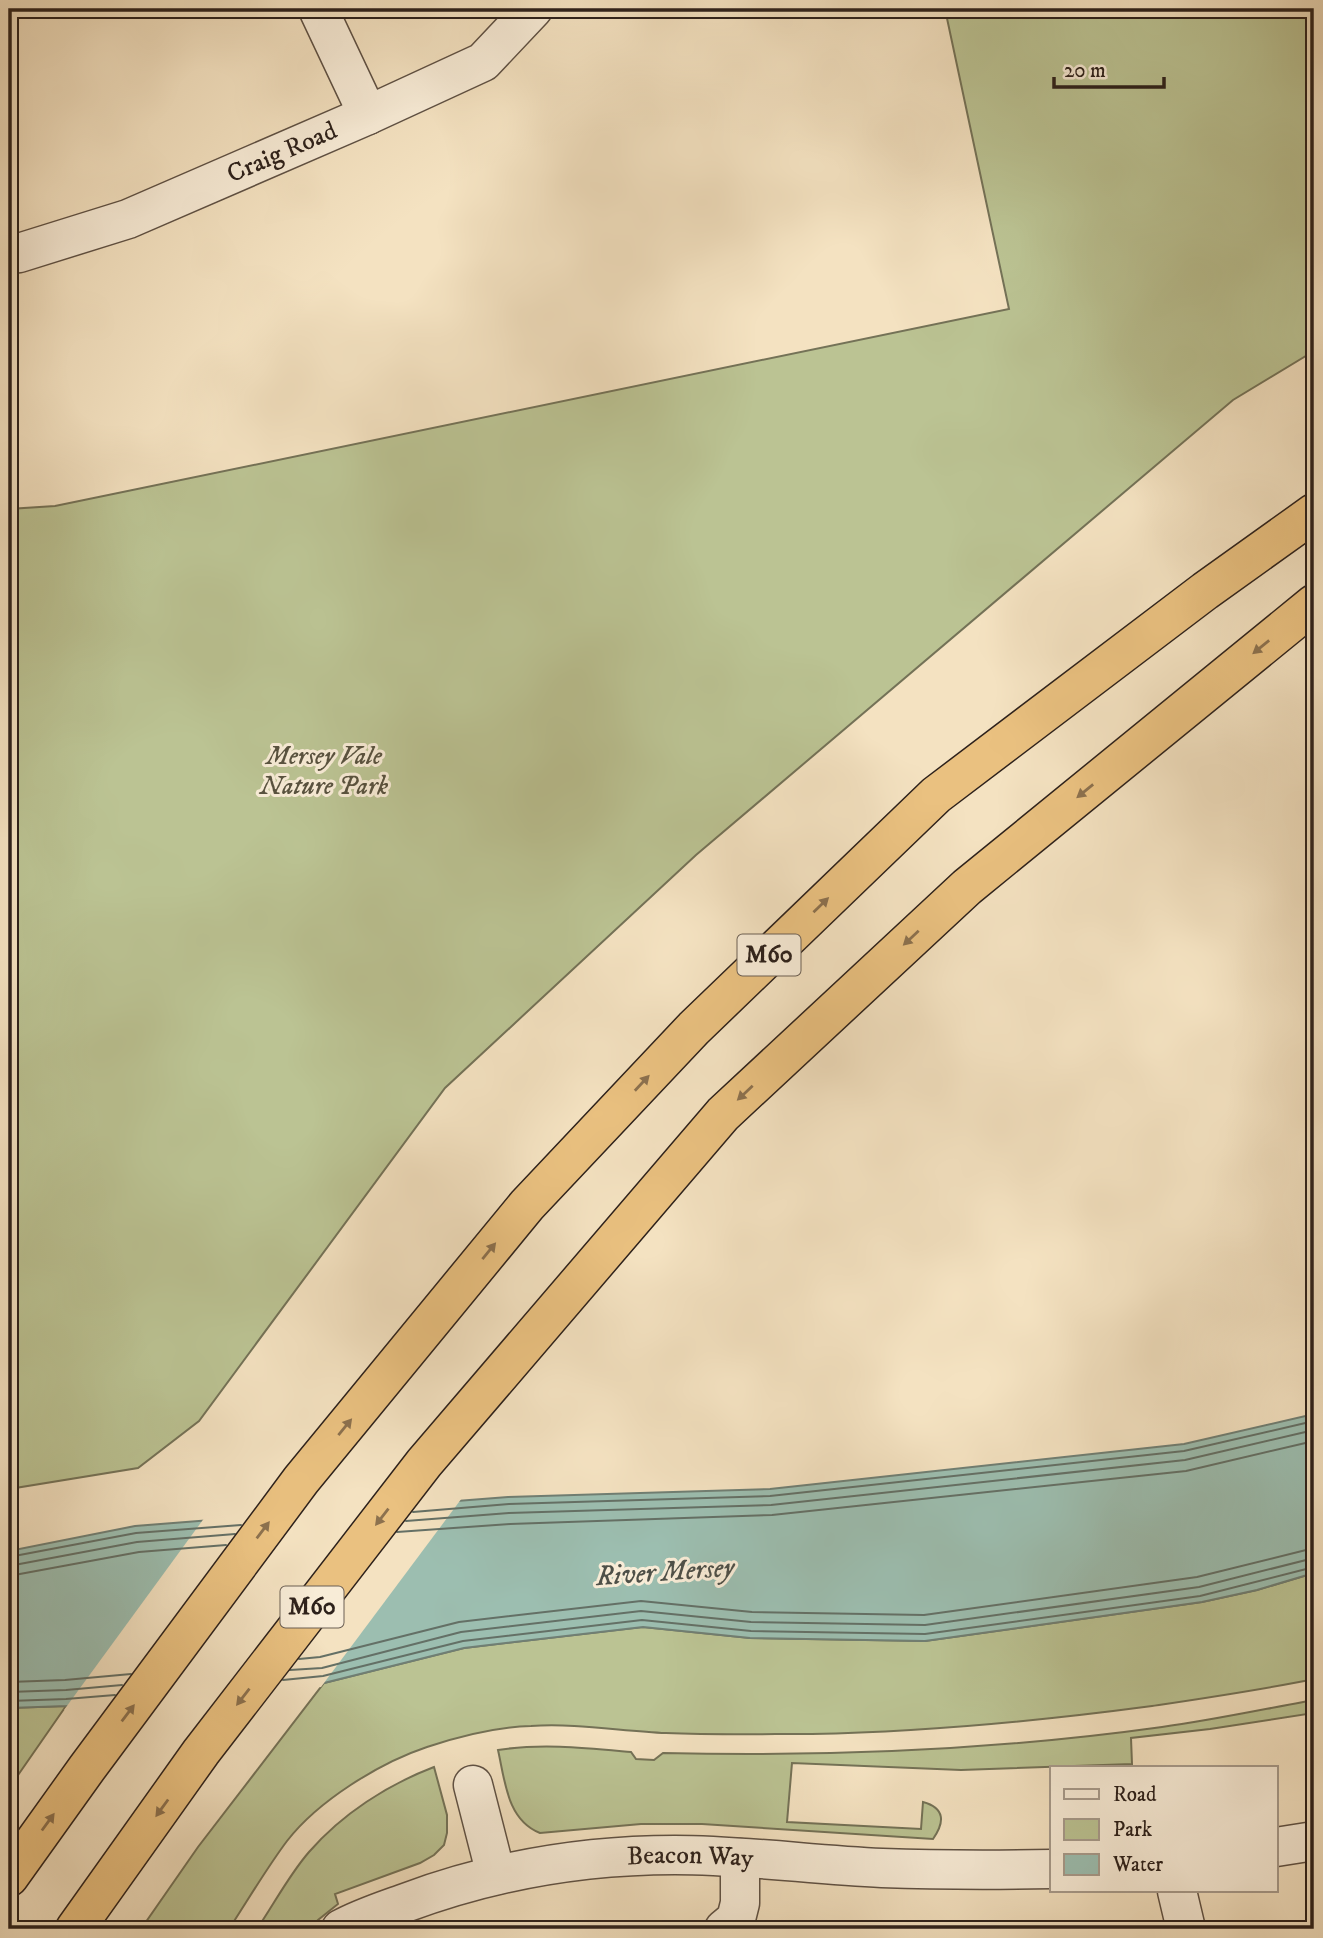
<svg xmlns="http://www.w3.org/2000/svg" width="1323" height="1938" viewBox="0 0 1323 1938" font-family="'IM FELL DW Pica',serif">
	<rect width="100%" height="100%" fill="#f4e2c1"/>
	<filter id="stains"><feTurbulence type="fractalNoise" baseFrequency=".00286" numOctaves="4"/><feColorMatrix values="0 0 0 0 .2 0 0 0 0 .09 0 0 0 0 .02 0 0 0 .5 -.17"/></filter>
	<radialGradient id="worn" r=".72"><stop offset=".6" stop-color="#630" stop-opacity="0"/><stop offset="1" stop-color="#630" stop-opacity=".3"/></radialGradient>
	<path fill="#bbc393" stroke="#747257" stroke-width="2" d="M 945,9 L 1314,9 L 1314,351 L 1233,400 L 696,855 L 445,1088 L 199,1421 L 138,1468 L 9,1489 L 9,509 L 55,506 L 1009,309 Z
		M 1314,1573 L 1314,1679 C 1261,1690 1206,1698 1152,1706 C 1039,1721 926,1732 812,1734 C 764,1734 714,1735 666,1733 C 621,1731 575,1723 531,1726 C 496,1727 460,1736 427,1747 C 379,1763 318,1801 287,1841 C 266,1869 248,1900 229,1929 L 141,1929 L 198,1847 L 324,1683 L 464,1648 L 643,1627 L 750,1638 L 925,1641 L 1202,1602 L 1257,1590 Z
		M 1314,1700 L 1314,1713 L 1210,1729 L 1131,1738 L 1132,1764 L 961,1770 L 792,1763 L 787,1822 L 921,1829 L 923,1802 C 945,1808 945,1822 933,1839 L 702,1824 L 641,1824 L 540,1833 C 507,1820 505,1781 498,1750 C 542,1743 587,1748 631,1752 L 636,1759 L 654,1760 L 663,1753 C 830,1757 997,1750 1162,1727 C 1213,1720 1264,1709 1314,1700 Z
		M 66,1706 L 16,1778 L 9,1788 L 9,1708 Z
		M 434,1767 L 447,1815 L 447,1833 L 444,1845 L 434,1855 L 420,1863 L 335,1894 L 338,1904 L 318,1920 L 310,1929 L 257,1929 C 274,1904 289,1875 309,1852 C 342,1814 387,1785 434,1767 Z"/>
	<path fill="#9cbeb0" stroke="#707f74" stroke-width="2" d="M 1314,1414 L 1314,1573 L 1257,1590 L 1202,1602 L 925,1641 L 750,1638 L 643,1627 L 464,1648 L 324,1683 L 67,1706 L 9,1708 L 9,1551 L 135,1526 L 508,1497 L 770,1489 L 1184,1444 Z"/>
	<path fill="#f4e2c1" d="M 462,1498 L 321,1687 L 64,1710 L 205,1517 Z"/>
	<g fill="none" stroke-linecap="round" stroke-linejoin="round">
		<path stroke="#647066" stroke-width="2" d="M 413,1512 L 509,1504 L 770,1496 L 1184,1451 L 1314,1421
			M 406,1521 L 509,1513 L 771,1505 L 1185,1460 L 1314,1430
			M 397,1532 L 510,1524 L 772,1515 L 1186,1471 L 1314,1441
			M 9,1557 L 136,1533 L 241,1525
			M 9,1566 L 137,1542 L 235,1534
			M 9,1576 L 139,1552 L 226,1545
			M 299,1659 L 320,1657 L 459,1622 L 641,1601 L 752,1612 L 924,1615 L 1197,1577 L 1314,1548
			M 290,1670 L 322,1668 L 461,1632 L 641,1611 L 751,1622 L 925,1625 L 1199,1587 L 1314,1558
			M 283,1680 L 323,1676 L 463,1641 L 642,1620 L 751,1631 L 925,1634 L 1200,1596 L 1314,1567
			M 9,1682 L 65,1680 L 131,1674
			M 9,1692 L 66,1690 L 122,1685
			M 9,1701 L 66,1699 L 115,1695"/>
		<defs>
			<g id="minor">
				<path d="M 318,9 L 368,115"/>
				<path id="s1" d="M 9,254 L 19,253 L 128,219 L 368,115 L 483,62 L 533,9"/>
				<path d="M 473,1785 L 496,1875"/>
				<path d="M 1276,1847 L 1314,1841"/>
				<path d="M 1177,1891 L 1186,1929"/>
				<path id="s2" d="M 341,1929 C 361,1918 383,1911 405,1903 C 491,1871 583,1855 675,1855 C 744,1855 813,1865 882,1868 C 939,1870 995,1870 1052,1869"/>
				<path d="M 724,1929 L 736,1919 L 740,1903 L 740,1858"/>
			</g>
			<path id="highway" d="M 9,1877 L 87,1768 L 301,1480 L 527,1205 L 694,1028 L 936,795 L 1205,591 L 1314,513
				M 75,1929 L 201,1752 L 424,1463 L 723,1114 L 967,887 L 1314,604"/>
		</defs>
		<use href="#minor" stroke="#5f5144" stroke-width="41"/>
		<use href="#highway" stroke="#2d211b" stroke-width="41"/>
		<use href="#minor" stroke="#f8ecd7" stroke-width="38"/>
		<use href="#highway" stroke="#eac180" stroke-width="38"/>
	</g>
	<defs><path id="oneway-solid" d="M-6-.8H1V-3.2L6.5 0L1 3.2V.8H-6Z" transform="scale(1.75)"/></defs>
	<g fill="#8c714e">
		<use href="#oneway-solid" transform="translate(1261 647) rotate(141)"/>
		<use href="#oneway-solid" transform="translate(1085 791) rotate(141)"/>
		<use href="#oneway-solid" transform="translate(821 905) rotate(-44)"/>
		<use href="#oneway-solid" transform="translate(911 938) rotate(137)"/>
		<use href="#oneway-solid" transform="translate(642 1083) rotate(-47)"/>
		<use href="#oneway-solid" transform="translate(745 1093) rotate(137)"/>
		<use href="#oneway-solid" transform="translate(489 1251) rotate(-51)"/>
		<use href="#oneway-solid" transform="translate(345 1427) rotate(-51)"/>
		<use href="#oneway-solid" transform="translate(382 1517) rotate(128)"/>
		<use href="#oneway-solid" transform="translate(263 1530) rotate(-53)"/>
		<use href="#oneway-solid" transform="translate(243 1697) rotate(128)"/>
		<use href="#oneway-solid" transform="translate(128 1713) rotate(-53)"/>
		<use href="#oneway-solid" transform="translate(162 1808) rotate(126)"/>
		<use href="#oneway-solid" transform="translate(48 1822) rotate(-54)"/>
	</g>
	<g text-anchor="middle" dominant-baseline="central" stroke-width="6" stroke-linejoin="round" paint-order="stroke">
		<g fill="#f8ecd7" stroke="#6a5e53" stroke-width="2">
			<rect x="737.5" y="934.5" width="63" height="41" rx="5"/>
			<rect x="280.5" y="1586.5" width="63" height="41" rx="5"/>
		</g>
		<g font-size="24" font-weight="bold" fill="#2d211b">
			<text x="769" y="955">M60</text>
			<text x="312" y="1607">M60</text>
		</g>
		<g font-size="26" fill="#2d211b" stroke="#f8ecd7">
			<text stroke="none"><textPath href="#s1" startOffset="292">Craig Road</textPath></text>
			<text stroke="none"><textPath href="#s2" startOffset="360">Beacon Way</textPath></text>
		</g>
		<g font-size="26" font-style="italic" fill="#58523f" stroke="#f8ecd7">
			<text x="324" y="756">Mersey Vale<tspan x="324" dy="30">Nature Park</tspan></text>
		</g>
		<g font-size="28" font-style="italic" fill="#4e5048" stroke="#f8ecd7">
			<text transform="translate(665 1572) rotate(-4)">River Mersey</text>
		</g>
	</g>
	<rect width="1323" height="1938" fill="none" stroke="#f4e2c1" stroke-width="35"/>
	<rect x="10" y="10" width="1302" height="1917" fill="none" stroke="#2d211b" stroke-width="3.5"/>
	<rect x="18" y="18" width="1288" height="1903" fill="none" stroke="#2d211b" stroke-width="2"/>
	<rect x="1050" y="1766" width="228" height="126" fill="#f8ecd7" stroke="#a79b8c" stroke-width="2"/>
	<rect x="1064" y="1789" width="35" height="10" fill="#f8ecd7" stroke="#a79b8c" stroke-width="2"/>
	<text x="1113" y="1801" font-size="21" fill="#2d211b">Road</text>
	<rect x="1064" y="1819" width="35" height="21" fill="#bbc393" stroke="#a79b8c" stroke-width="2"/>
	<text x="1113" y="1836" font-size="21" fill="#2d211b">Park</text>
	<rect x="1064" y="1854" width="35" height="21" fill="#9cbeb0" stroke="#a79b8c" stroke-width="2"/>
	<text x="1113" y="1871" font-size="21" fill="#2d211b">Water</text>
	<path d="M1054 77v10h110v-10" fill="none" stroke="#2d211b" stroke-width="3.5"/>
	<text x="1064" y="77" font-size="21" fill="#2d211b" stroke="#f8ecd7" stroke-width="5" paint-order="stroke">20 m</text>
	<rect width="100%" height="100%" filter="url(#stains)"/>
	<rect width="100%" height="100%" fill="url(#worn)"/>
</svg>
